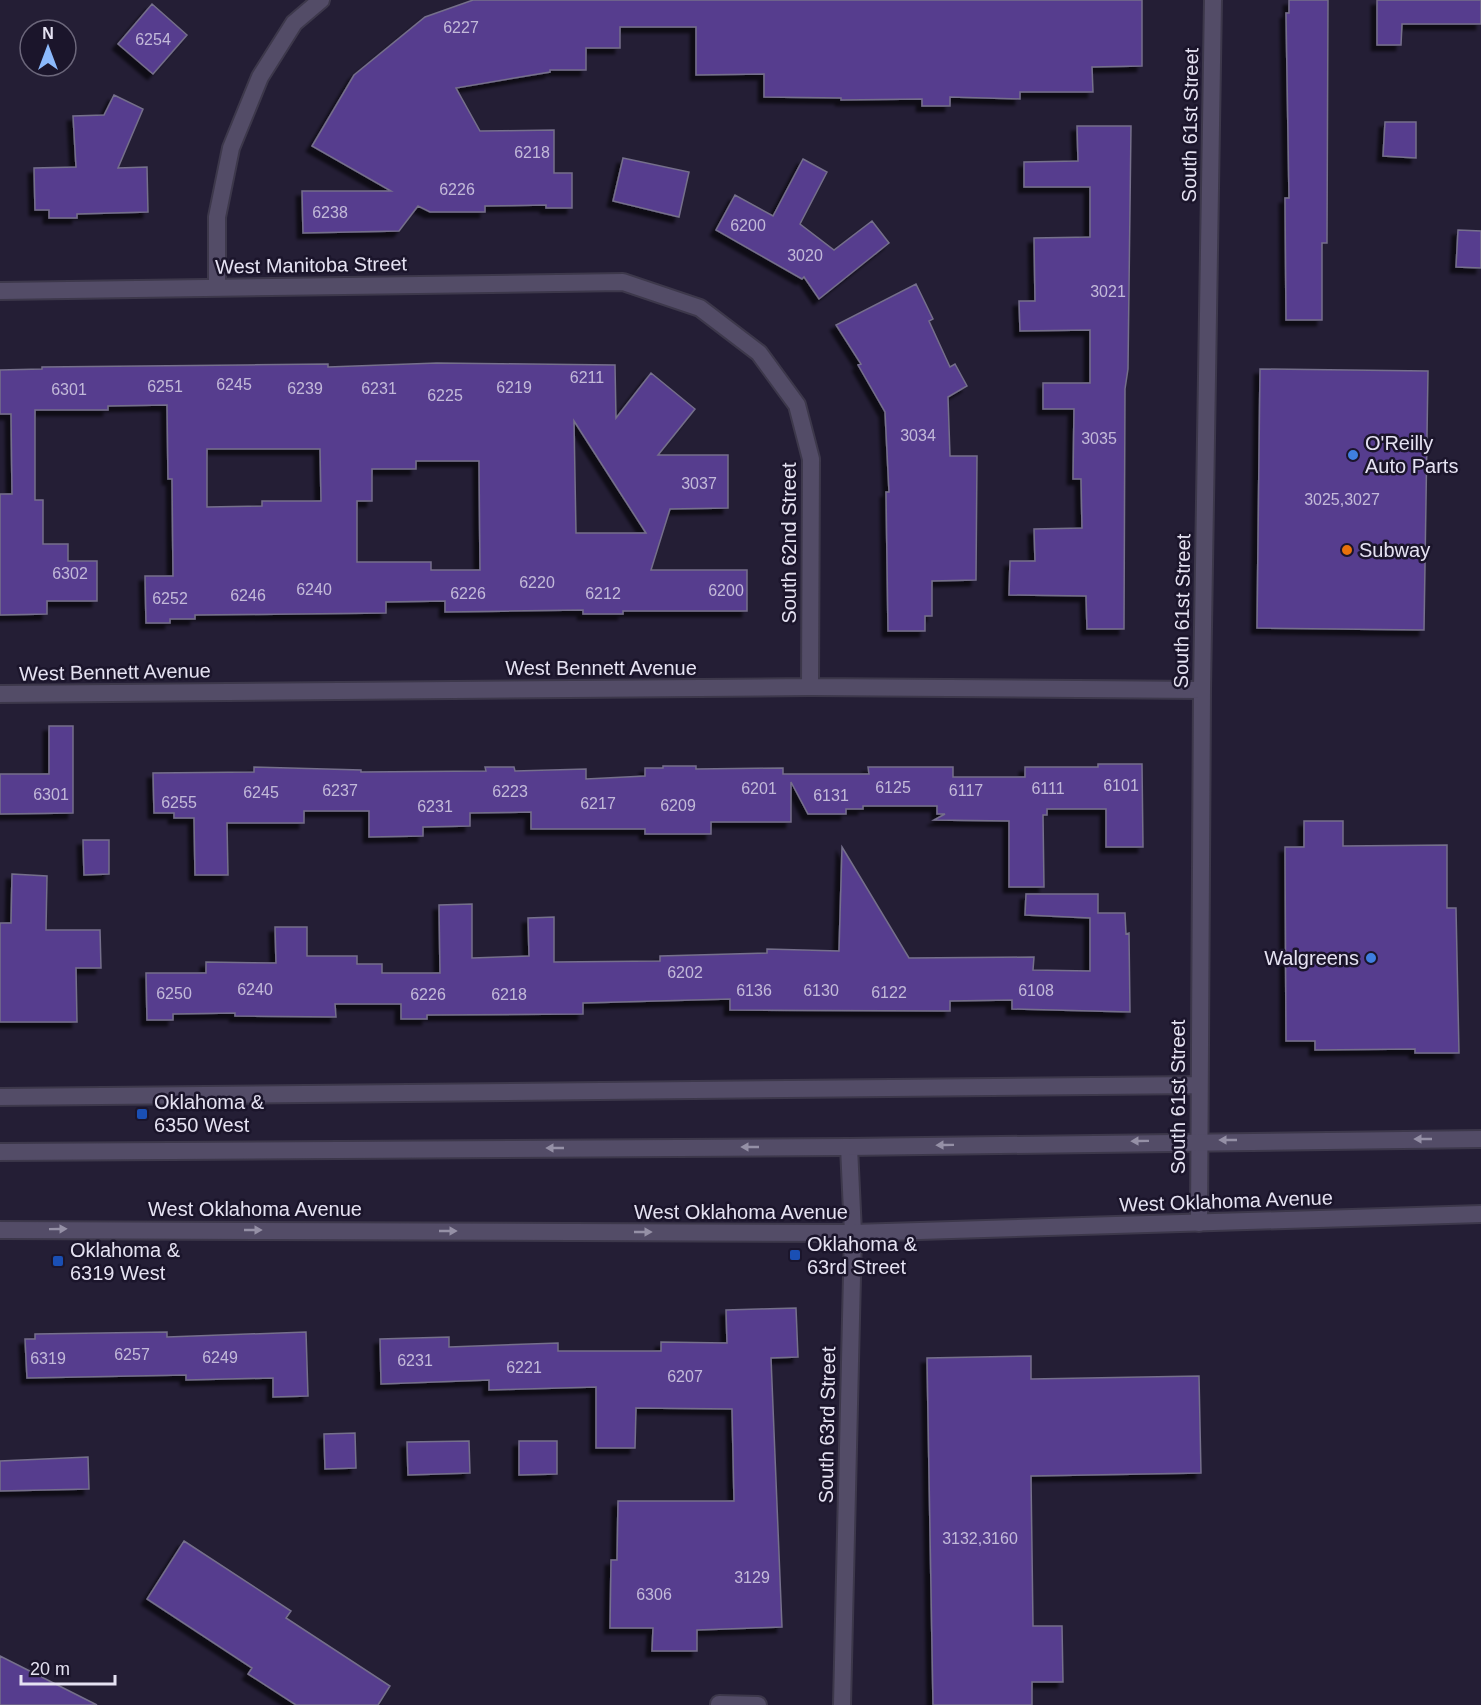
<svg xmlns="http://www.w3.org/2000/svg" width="1481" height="1705" viewBox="0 0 1481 1705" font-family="Helvetica,sans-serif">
	<defs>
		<filter id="shadow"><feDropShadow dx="-5.5" dy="5.5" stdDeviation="1.5" flood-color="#0009"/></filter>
	</defs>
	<rect width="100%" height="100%" fill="#241e35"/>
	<path fill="#573d8e" stroke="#756f8b" stroke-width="1.5" fill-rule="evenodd" filter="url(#shadow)" d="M 473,0 L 1142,0 L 1142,66 L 1092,67 L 1093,92 L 1020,92 L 1020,99 L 950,97 L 950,106 L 922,106 L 922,99 L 841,100 L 841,98 L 764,97 L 764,74 L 696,75 L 696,27 L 620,27 L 620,48 L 586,48 L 586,70 L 550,70 L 550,72 L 456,88 L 480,131 L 554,130 L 554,173 L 572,173 L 572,208 L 546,208 L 546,205 L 485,206 L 485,212 L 430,212 L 418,206 L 399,231 L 303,233 L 302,191 L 391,191 L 312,146 L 354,75 L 425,17 Z
		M 1289,0 L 1328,0 L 1327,243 L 1322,243 L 1322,320 L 1286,320 L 1285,198 L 1289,198 L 1286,13 L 1289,13 Z
		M 1377,0 L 1481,0 L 1481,24 L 1402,24 L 1401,45 L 1377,45 Z
		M 152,4 L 187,35 L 153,74 L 118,44 Z
		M 114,95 L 143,109 L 118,168 L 147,167 L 148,212 L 77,214 L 77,218 L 49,218 L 49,210 L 35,210 L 34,168 L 76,167 L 73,116 L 104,115 Z
		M 1385,122 L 1416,122 L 1416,158 L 1383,156 Z
		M 1077,126 L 1131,126 L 1128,369 L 1125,389 L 1124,629 L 1087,629 L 1086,596 L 1009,595 L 1010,561 L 1035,561 L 1034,529 L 1082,528 L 1081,479 L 1073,479 L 1074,409 L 1043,409 L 1043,383 L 1090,383 L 1090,330 L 1020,331 L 1019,301 L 1035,301 L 1034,238 L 1090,237 L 1090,187 L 1024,187 L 1024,162 L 1078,161 Z
		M 623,158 L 689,172 L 679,217 L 613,201 Z
		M 803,159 L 827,172 L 800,224 L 834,250 L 872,221 L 889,243 L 819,299 L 804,277 L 802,279 L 716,230 L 735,195 L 773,216 Z
		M 1458,230 L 1481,231 L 1481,268 L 1456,267 Z
		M 916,284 L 933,319 L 929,321 L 950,367 L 955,364 L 967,386 L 948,397 L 950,456 L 977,456 L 976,580 L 932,581 L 932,616 L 925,616 L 925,631 L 888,631 L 886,492 L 889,492 L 885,412 L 858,365 L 861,364 L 836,325 Z
		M 437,363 L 615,365 L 616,418 L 651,373 L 695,409 L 658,455 L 728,455 L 728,508 L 670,509 L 651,570 L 747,570 L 747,611 L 623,611 L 623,614 L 583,614 L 583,610 L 445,612 L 445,601 L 386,602 L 386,613 L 195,615 L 195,619 L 170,619 L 170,623 L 146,623 L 145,576 L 173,576 L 172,479 L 168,479 L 167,405 L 108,406 L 108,410 L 35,410 L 35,500 L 43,500 L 43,544 L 68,544 L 68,561 L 97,561 L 97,601 L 47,601 L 47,614 L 0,615 L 0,494 L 12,494 L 11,414 L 0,414 L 0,370 L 42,369 L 42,367 L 328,364 L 328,367 ZM 574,421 L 617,488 L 646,533 L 576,533 ZM 207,449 L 320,449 L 321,501 L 262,501 L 262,506 L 207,507 ZM 416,461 L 479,461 L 480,570 L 431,570 L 431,562 L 357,562 L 357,501 L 372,501 L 372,469 L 416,469 Z
		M 1260,369 L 1428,371 L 1424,630 L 1257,628 Z
		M 49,726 L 73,726 L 73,813 L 0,814 L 0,774 L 49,774 Z
		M 1098,764 L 1142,764 L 1143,847 L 1106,847 L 1106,809 L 1047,809 L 1047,815 L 1043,815 L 1044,887 L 1009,887 L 1009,821 L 934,820 L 945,814 L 937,814 L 937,806 L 863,806 L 863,809 L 846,809 L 846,814 L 808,814 L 791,782 L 791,822 L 711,822 L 711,834 L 645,834 L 645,829 L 531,829 L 531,812 L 470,813 L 470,826 L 423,827 L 423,836 L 369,837 L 369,811 L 304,811 L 304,823 L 227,823 L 228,875 L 195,875 L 194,818 L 174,818 L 174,813 L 154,813 L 153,773 L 254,772 L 254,767 L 361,770 L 361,772 L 486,771 L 485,767 L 514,767 L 515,771 L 586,769 L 586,779 L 645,776 L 645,768 L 663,768 L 663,766 L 696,766 L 696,769 L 783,768 L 783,774 L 869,774 L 868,767 L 953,767 L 953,777 L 1025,777 L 1025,767 L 1098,767 Z
		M 1304,821 L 1343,821 L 1343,846 L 1447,845 L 1447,908 L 1456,908 L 1459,1053 L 1415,1053 L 1415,1049 L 1315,1050 L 1315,1041 L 1286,1041 L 1285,847 L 1304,847 Z
		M 83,840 L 109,840 L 109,874 L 84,875 Z
		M 842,847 L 909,958 L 1034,957 L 1033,970 L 1090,971 L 1090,918 L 1025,915 L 1026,894 L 1098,894 L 1098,913 L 1125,913 L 1126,934 L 1129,933 L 1130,1012 L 1012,1009 L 1012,1000 L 950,1001 L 950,1011 L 730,1010 L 730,999 L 583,1003 L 583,1014 L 427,1015 L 427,1019 L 401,1019 L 401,1004 L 335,1004 L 336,1017 L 235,1016 L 235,1013 L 173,1014 L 173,1020 L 147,1020 L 146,973 L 206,973 L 206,962 L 276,963 L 275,927 L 307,927 L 307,956 L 357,956 L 357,964 L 382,964 L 382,973 L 440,973 L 439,905 L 472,904 L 472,958 L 529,956 L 528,918 L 554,917 L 554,962 L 660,961 L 660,956 L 767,953 L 767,949 L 839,951 Z
		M 12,874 L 47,876 L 46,930 L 100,930 L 101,968 L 76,968 L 77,1022 L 0,1022 L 0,923 L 11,923 Z
		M 796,1308 L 798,1357 L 771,1358 L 782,1627 L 697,1630 L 697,1651 L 652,1651 L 653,1628 L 610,1628 L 611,1560 L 617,1560 L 618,1501 L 734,1501 L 732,1409 L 636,1408 L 635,1448 L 596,1448 L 596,1387 L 489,1390 L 489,1380 L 381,1384 L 380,1339 L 449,1337 L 449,1347 L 558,1343 L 558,1351 L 661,1351 L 661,1342 L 727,1343 L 726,1310 Z
		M 167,1332 L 167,1337 L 306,1332 L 308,1396 L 273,1397 L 273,1378 L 186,1380 L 186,1375 L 27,1378 L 25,1339 L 35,1339 L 35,1334 Z
		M 1031,1356 L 1031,1379 L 1199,1376 L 1201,1473 L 1031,1476 L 1033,1626 L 1062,1626 L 1063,1682 L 1032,1682 L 1032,1705 L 933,1705 L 927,1358 Z
		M 355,1433 L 356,1468 L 325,1469 L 324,1434 Z
		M 469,1441 L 470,1473 L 408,1475 L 407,1442 Z
		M 519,1441 L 557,1441 L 557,1474 L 519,1475 Z
		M 88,1457 L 89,1489 L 0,1491 L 0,1461 Z
		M 184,1541 L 291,1611 L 286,1618 L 390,1686 L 378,1705 L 296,1705 L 248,1674 L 252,1668 L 147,1599 Z
		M 0,1656 L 97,1705 L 0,1705 Z"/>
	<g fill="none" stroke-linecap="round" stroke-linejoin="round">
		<defs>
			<path id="minor" d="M 217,287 L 217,217 L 231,148 L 260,77 L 294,23 L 321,0
				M 0,291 L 623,282 L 700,308 L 759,353 L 797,405 L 811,459 L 810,687
				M 0,694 L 810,687 L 1202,690
				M 0,1097 L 1198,1085
				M 1199,1223 L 1202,690 L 1213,0
				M 719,1704 L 758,1705
				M 842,1705 L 853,1233 L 849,1147"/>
			<path id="secondary" d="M 0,1152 L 849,1147 L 1481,1139
				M 0,1230 L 853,1233 L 1481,1214"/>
		</defs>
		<use href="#minor" stroke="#3d384b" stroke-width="20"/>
		<use href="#secondary" stroke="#3d384b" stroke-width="20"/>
		<use href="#minor" stroke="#534c67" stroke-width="16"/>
		<use href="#secondary" stroke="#534c67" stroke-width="16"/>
	</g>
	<defs><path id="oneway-solid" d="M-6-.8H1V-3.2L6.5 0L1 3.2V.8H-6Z" transform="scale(1.5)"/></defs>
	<g fill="#9590a6">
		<use href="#oneway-solid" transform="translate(1423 1139) rotate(180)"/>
		<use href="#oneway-solid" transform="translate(1228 1140) rotate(180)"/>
		<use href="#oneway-solid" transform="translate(1140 1141) rotate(179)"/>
		<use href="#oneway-solid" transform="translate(945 1145) rotate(179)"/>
		<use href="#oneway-solid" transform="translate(750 1147) rotate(180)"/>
		<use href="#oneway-solid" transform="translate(555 1148) rotate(180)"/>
		<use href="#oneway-solid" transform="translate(58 1229) rotate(-1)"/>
		<use href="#oneway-solid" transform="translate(253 1230)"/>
		<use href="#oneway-solid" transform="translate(448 1231)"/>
		<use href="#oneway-solid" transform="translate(643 1232)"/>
	</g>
	<g fill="#3f7fe0" stroke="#1b152b" stroke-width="2">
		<circle cx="1353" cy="455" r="6"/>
		<circle cx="1371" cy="958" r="6"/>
	</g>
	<circle fill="#e8710a" stroke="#1b152b" stroke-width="2" cx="1347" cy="550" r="6"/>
	<g fill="#1a4fb4" stroke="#1b152b" stroke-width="2">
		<rect x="136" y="1108" width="12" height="12" rx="3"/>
		<rect x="789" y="1249" width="12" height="12" rx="3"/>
		<rect x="52" y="1255" width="12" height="12" rx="3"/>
	</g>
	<g text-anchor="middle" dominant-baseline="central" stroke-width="5" stroke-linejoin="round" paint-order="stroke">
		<g font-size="16" fill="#c2b9d9">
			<text x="461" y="27">6227</text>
			<text x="153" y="39">6254</text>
			<text x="532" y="152">6218</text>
			<text x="457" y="189">6226</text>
			<text x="330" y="212">6238</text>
			<text x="748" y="225">6200</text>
			<text x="805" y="255">3020</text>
			<text x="1108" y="291">3021</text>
			<text x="587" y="377">6211</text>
			<text x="234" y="384">6245</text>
			<text x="165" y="386">6251</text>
			<text x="514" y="387">6219</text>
			<text x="305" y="388">6239</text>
			<text x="379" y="388">6231</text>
			<text x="69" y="389">6301</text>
			<text x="445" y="395">6225</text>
			<text x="918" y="435">3034</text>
			<text x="1099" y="438">3035</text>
			<text x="699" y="483">3037</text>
			<text x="1342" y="499">3025,3027</text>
			<text x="70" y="573">6302</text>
			<text x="537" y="582">6220</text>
			<text x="314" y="589">6240</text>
			<text x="726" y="590">6200</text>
			<text x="468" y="593">6226</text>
			<text x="603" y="593">6212</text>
			<text x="248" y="595">6246</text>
			<text x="170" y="598">6252</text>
			<text x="1121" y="785">6101</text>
			<text x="893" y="787">6125</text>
			<text x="759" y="788">6201</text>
			<text x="1048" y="788">6111</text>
			<text x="340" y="790">6237</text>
			<text x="966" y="790">6117</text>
			<text x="510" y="791">6223</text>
			<text x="261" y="792">6245</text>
			<text x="51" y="794">6301</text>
			<text x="831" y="795">6131</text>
			<text x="179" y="802">6255</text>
			<text x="598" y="803">6217</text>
			<text x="678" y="805">6209</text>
			<text x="435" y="806">6231</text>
			<text x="685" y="972">6202</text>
			<text x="255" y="989">6240</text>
			<text x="754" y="990">6136</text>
			<text x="821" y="990">6130</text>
			<text x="1036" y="990">6108</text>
			<text x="889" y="992">6122</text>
			<text x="174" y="993">6250</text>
			<text x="428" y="994">6226</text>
			<text x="509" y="994">6218</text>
			<text x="132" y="1354">6257</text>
			<text x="220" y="1357">6249</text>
			<text x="48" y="1358">6319</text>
			<text x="415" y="1360">6231</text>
			<text x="524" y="1367">6221</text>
			<text x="685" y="1376">6207</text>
			<text x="980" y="1538">3132,3160</text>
			<text x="752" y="1577">3129</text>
			<text x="654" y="1594">6306</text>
		</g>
		<g font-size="20" fill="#e5e2f2" stroke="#1b152b">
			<text transform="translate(1190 125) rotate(-89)">South 61st Street</text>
			<text transform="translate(311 265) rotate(-1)">West Manitoba Street</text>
			<text transform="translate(789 543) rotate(-90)">South 62nd Street</text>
			<text transform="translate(1182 611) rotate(-89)">South 61st Street</text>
			<text x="601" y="668">West Bennett Avenue</text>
			<text transform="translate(115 672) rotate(-1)">West Bennett Avenue</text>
			<text transform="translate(1178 1097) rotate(-90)">South 61st Street</text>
			<text transform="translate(1226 1201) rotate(-2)">West Oklahoma Avenue</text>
			<text x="255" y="1209">West Oklahoma Avenue</text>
			<text x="741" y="1212">West Oklahoma Avenue</text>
			<text transform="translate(827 1425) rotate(-89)">South 63rd Street</text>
		</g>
		<g font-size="20" fill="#e5e2f2" stroke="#1b152b" text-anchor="start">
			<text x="1365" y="443">O'Reilly<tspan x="1365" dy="23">Auto Parts</tspan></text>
			<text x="1359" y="550">Subway</text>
			<text x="1359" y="958" text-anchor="end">Walgreens</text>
			<text x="154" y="1102">Oklahoma &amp;<tspan x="154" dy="23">6350 West</tspan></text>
			<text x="807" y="1244">Oklahoma &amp;<tspan x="807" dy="23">63rd Street</tspan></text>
			<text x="70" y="1250">Oklahoma &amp;<tspan x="70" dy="23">6319 West</tspan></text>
		</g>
	</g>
	<g transform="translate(48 48)"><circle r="28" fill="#1b152b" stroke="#6c677b" stroke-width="1.5"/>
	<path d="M0-4.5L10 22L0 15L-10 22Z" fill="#8cb9fc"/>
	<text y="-9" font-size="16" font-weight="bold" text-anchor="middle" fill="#e5e2f2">N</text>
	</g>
	<path d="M21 1675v9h94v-9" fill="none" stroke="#e5e2f2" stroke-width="3"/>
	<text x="30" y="1675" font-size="18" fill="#e5e2f2" stroke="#1b152b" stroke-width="4.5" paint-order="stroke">20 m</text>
</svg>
